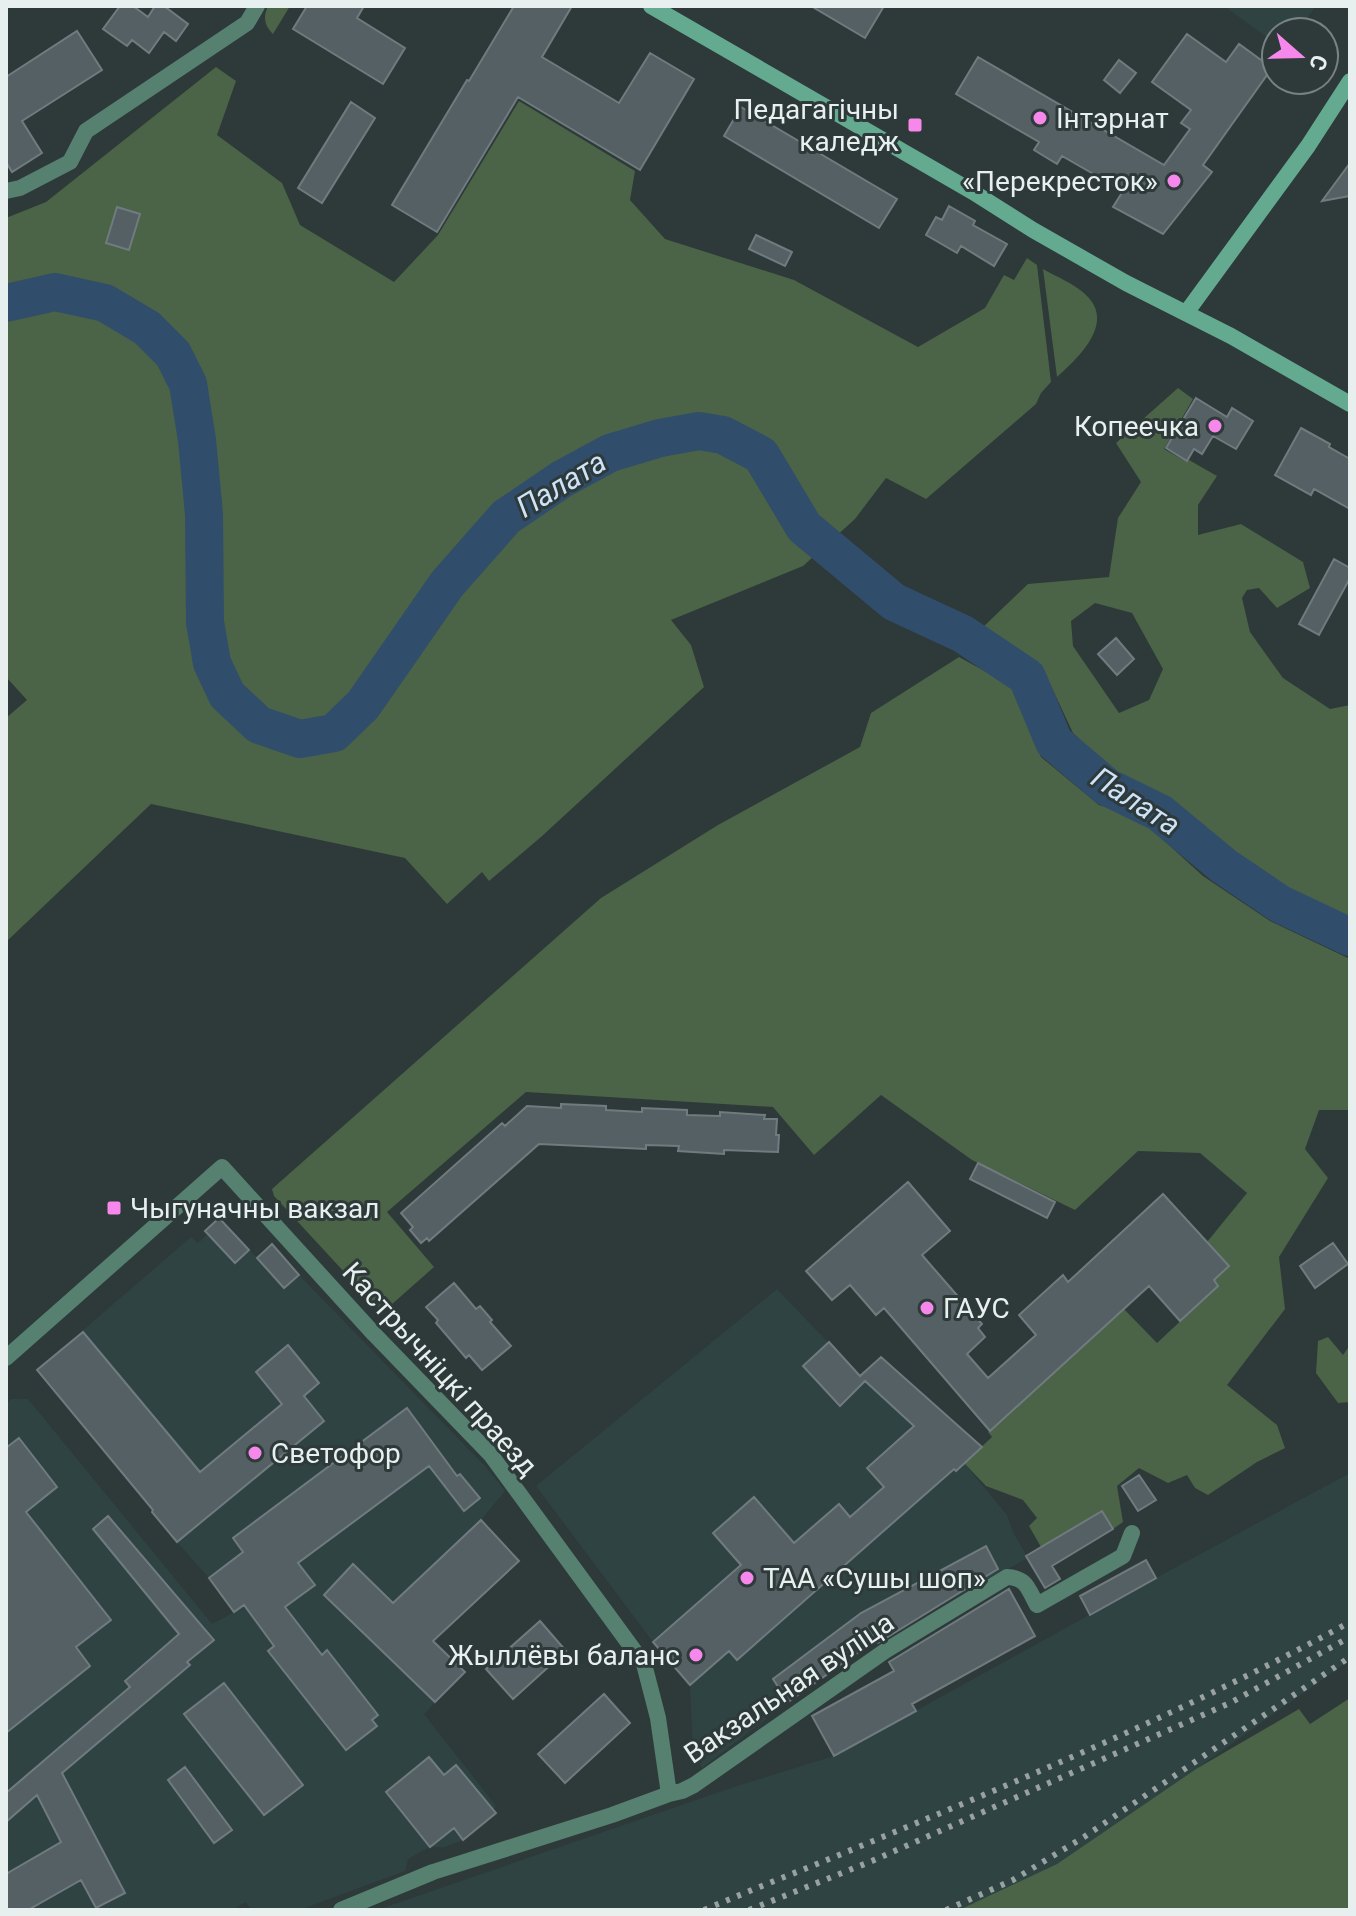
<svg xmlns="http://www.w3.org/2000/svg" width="1356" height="1916" viewBox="0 0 1356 1916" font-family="Roboto,sans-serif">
	<rect width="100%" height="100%" fill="#2e3939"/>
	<path fill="#2f4343" d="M 1224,6 L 1316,6 L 1297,32 L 1276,32 L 1276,44 Z
		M 219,1218 L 256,1257 L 272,1244 L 299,1275 L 486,1467 L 505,1491 L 481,1520 L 395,1604 L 465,1672 L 424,1714 L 496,1806 L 493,1810 L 496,1813 L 463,1840 L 445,1847 L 430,1847 L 408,1859 L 405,1871 L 299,1910 L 251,1910 L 246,1902 L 232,1910 L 6,1910 L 6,1404 L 11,1399 L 28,1399 L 212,1624 L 234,1612 L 209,1578 L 177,1542 L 152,1512 L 153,1510 L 37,1370 L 191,1237 L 198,1243 L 208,1234 L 206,1231 Z
		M 777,1289 L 866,1382 L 964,1463 L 1007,1515 L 1013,1532 L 1028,1558 L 878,1639 L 788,1702 L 702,1768 L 693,1751 L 690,1685 L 653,1642 L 536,1486 Z
		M 1350,1473 L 1350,1660 L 1196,1769 L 1057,1864 L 959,1910 L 377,1910 L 734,1787 L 834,1756 L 1156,1578 Z"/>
	<path fill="#4b6346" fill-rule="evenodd" d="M 268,6 L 290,6 L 273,34 C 264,25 263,17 268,6 Z
		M 216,67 L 236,81 L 217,135 L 282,183 L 300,225 L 394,282 L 438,235 L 519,101 L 635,171 L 630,200 L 665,239 L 794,280 L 918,347 L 985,308 L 1004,275 L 1014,280 L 1027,258 L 1037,265 L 1051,382 L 1041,393 L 1036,404 L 926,499 L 886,478 L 855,519 L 803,566 L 671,620 L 691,645 L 704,687 L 541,837 L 489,881 L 482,872 L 447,904 L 405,858 L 151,804 L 6,942 L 6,718 L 27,700 L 6,677 L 6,218 L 46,202 Z
		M 1043,269 C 1057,277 1075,284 1086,295 C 1116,323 1078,358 1057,377 Z
		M 1178,388 L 1193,399 L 1164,449 L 1187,462 L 1189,460 L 1217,476 L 1198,505 L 1198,535 L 1241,524 L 1303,562 L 1310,588 L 1277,608 L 1259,588 L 1247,590 L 1242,598 L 1250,632 L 1283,678 L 1330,709 L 1350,705 L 1350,919 L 1289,889 L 1233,853 L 1170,798 L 1116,774 L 1073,733 L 1043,669 L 981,629 L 1028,584 L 1109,577 L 1118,518 L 1141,482 L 1116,443 ZM 1095,603 L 1132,613 L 1163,669 L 1149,700 L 1119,713 L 1073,646 L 1071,621 Z
		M 959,657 L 1010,685 L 1041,757 L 1099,805 L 1137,816 L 1203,876 L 1270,921 L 1350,959 L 1350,1110 L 1319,1110 L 1305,1149 L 1328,1178 L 1279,1257 L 1285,1309 L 1227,1385 L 1277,1425 L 1285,1448 L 1257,1462 L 1208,1495 L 1195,1488 L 1187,1475 L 1168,1483 L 1139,1468 L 1117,1486 L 1123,1522 L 1113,1529 L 1101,1511 L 1041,1547 L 1029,1526 L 1037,1518 L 1023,1500 L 986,1486 L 964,1463 L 992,1437 L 988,1432 L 1124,1309 L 1157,1343 L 1218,1286 L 1214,1280 L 1229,1266 L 1207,1242 L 1247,1193 L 1200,1153 L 1138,1151 L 1075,1210 L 972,1160 L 881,1095 L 814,1155 L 773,1107 L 526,1092 L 387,1212 L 434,1267 L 382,1313 L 274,1196 L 272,1189 L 601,898 L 718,825 L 860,747 L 871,713 Z
		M 1328,1337 L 1343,1355 L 1350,1345 L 1350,1402 L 1338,1403 L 1316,1373 L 1318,1341 Z
		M 1350,1698 L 1350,1910 L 959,1910 L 1057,1864 L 1196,1769 L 1299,1709 L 1310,1724 Z"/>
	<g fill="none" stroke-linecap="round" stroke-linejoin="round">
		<path stroke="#304e6b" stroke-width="38" d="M 6,303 L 55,292 L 105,303 L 147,328 L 173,354 L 188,384 L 197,440 L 204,514 L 205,622 L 212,663 L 227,695 L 259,725 L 300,739 L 334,733 L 363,705 L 447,584 L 506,517 L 562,479 L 610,453 L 660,438 L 699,431 L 723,435 L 761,455 L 804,527 L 894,602 L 963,634 L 1027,677 L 1054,742 L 1107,787 L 1160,813 L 1224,866 L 1280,904 L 1350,937"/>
	</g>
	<path fill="#556064" stroke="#707b80" stroke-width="2" d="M 120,6 L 133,6 L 148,17 L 155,6 L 164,6 L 188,24 L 176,41 L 164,32 L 149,53 L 132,40 L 127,46 L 103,29 Z
		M 307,6 L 364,6 L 357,18 L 405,48 L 383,84 L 293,29 Z
		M 514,6 L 572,6 L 542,57 L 619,103 L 650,53 L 694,79 L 640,170 L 518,97 L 437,232 L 392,205 L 467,80 L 469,81 Z
		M 811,6 L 884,6 L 865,38 Z
		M 77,31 L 102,70 L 22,121 L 42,153 L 12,172 L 6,162 L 6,77 Z
		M 1187,34 L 1226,62 L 1239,44 L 1272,68 L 1203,165 L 1212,172 L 1163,234 L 1113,207 L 1123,191 L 1062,156 L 1057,164 L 1034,150 L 1039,142 L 956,94 L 978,57 L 1164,165 L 1190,129 L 1181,123 L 1191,110 L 1152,82 Z
		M 1119,60 L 1136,73 L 1120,93 L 1104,80 Z
		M 351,102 L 375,118 L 322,203 L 298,188 Z
		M 741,107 L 897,199 L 879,228 L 724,136 Z
		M 1350,163 L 1350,196 L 1322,201 Z
		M 949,206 L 975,221 L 973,225 L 1007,244 L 994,266 L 961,246 L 957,253 L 926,235 L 936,217 L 942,220 Z
		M 117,207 L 140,214 L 129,250 L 106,243 Z
		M 756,235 L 792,252 L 785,266 L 749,249 Z
		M 1196,398 L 1227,417 L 1232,408 L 1253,421 L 1236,449 L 1213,436 L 1202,454 L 1194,449 L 1187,461 L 1166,448 Z
		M 1301,428 L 1330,444 L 1329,447 L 1350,459 L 1350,509 L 1314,489 L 1311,495 L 1275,475 Z
		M 1334,559 L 1350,568 L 1350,578 L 1319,635 L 1299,624 Z
		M 1116,638 L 1134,659 L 1117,675 L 1098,654 Z
		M 561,1104 L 606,1106 L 606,1110 L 642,1112 L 642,1108 L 687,1110 L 687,1115 L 720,1116 L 720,1112 L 765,1115 L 764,1119 L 777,1119 L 776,1135 L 779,1135 L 778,1152 L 724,1150 L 724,1154 L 678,1151 L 679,1146 L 646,1145 L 646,1149 L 539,1144 L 429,1241 L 427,1238 L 421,1243 L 410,1230 L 413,1227 L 401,1213 L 502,1123 L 505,1126 L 527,1106 L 561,1108 Z
		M 978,1163 L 1055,1202 L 1047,1218 L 970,1179 Z
		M 908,1182 L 950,1231 L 922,1255 L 982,1324 L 978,1328 L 985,1337 L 967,1354 L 988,1378 L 1036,1335 L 1019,1315 L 1063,1275 L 1068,1282 L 1163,1194 L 1229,1266 L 1214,1280 L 1218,1286 L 1180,1321 L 1149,1286 L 990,1431 L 884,1308 L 876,1315 L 850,1285 L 832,1300 L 806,1271 Z
		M 219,1218 L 249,1250 L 235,1263 L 205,1231 Z
		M 1333,1243 L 1348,1264 L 1315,1288 L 1300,1266 Z
		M 272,1244 L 299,1275 L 284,1288 L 257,1258 Z
		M 454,1283 L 476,1309 L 480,1306 L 492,1320 L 490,1322 L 511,1346 L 482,1370 L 469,1355 L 466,1358 L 436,1323 L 438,1320 L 426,1307 Z
		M 83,1332 L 200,1472 L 282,1404 L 256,1372 L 288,1345 L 319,1383 L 304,1396 L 324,1421 L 177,1542 L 152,1512 L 153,1510 L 37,1370 Z
		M 829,1342 L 860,1376 L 881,1357 L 982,1447 L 956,1471 L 954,1469 L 737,1660 L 729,1651 L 690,1685 L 653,1642 L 741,1565 L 713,1533 L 754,1497 L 794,1543 L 839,1504 L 850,1517 L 884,1487 L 867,1468 L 914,1426 L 865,1381 L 840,1406 L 803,1366 Z
		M 407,1408 L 457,1476 L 460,1474 L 480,1498 L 464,1511 L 429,1466 L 298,1563 L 315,1585 L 285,1607 L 322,1655 L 327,1650 L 378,1715 L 372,1720 L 377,1726 L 346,1750 L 268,1651 L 274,1646 L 244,1605 L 234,1612 L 209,1578 L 243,1552 L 233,1538 Z
		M 19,1438 L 57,1487 L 26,1512 L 111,1620 L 76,1647 L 90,1666 L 6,1733 L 6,1448 Z
		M 1139,1475 L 1156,1500 L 1138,1511 L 1122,1486 Z
		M 1102,1511 L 1113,1529 L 1052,1566 L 1060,1579 L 1045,1588 L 1026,1556 Z
		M 108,1516 L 214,1640 L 187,1662 L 190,1665 L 62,1773 L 125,1893 L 96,1908 L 81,1880 L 28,1910 L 6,1910 L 6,1874 L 61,1842 L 37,1795 L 6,1822 L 6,1793 L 130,1687 L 125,1681 L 179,1634 L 93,1529 Z
		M 481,1520 L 519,1561 L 433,1641 L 465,1672 L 435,1702 L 324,1595 L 353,1564 L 393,1603 Z
		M 986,1546 L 998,1569 L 878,1643 L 876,1640 L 788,1702 L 773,1679 L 861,1613 Z
		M 1146,1560 L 1156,1578 L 1090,1615 L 1080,1596 Z
		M 1009,1589 L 1035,1636 L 912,1704 L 916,1711 L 834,1756 L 812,1716 L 894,1671 L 889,1662 Z
		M 540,1621 L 566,1651 L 513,1699 L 486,1669 Z
		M 224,1683 L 303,1785 L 264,1815 L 184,1714 Z
		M 604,1694 L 630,1723 L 565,1783 L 538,1754 Z
		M 429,1757 L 444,1775 L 456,1765 L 496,1813 L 463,1840 L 454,1828 L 430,1847 L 386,1792 Z
		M 185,1767 L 232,1830 L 214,1843 L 168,1780 Z"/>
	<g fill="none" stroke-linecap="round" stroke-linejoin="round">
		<path stroke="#568170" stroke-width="16" d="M 6,191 L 20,188 L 70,162 L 86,131 L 247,23 L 257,6
			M 6,1358 L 222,1167 L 374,1334 L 491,1455 L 644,1664 L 658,1718 L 669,1794
			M 341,1910 L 433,1872 L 612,1815 L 669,1794 L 682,1791 L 694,1785 L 885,1651 L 1007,1577 C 1027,1578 1028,1589 1037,1605 L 1123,1556 L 1132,1533"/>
		<path stroke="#64aa90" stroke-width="16" d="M 651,6 L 973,192 L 1033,230 L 1126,283 L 1231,336 L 1350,404
			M 1186,313 L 1308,146 L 1350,81"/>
		<path stroke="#99a1a1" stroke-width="6" stroke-dasharray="4 8" stroke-linecap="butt" d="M 704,1910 C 758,1887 813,1866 868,1843 C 1031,1776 1195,1707 1350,1622
			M 749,1910 L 872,1861 L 1230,1703 L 1350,1637
			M 946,1910 L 1013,1880 L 1084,1837 L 1350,1657"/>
	</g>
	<g fill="#f788eb" stroke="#2e3939" stroke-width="3">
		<circle cx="1040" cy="118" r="8"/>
		<rect x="907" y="117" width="16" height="16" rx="4"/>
		<circle cx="1174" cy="181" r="8"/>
		<circle cx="1215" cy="426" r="8"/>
		<rect x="106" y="1200" width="16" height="16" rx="4"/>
		<circle cx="927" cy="1308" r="8"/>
		<circle cx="255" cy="1453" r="8"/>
		<circle cx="747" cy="1578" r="8"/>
		<circle cx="696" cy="1655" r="8"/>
	</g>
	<g text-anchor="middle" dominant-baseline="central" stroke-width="6" stroke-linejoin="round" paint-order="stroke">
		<g font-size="28" fill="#e8efef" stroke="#2e3939" text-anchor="start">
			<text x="899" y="109" text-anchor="end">Педагагічны<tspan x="899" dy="32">каледж</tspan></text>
			<text x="1056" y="118">Інтэрнат</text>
			<text x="1158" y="181" text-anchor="end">«Перекресток»</text>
			<text x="1199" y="426" text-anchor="end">Копеечка</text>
			<text x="130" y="1208">Чыгуначны вакзал</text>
			<text x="943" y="1308">ГАУС</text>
			<text x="271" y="1453">Светофор</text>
			<text x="763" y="1578">ТАА «Сушы шоп»</text>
			<text x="680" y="1655" text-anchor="end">Жыллёвы баланс</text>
		</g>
		<g font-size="28" fill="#e8efef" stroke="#2e3939">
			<text transform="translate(440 1369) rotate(48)">Кастрычніцкі праезд</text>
			<text transform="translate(789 1688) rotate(-34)">Вакзальная вуліца</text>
		</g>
		<g font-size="30" font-style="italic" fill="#cee3f8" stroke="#2e3939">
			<text transform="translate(561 484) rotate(-31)">Палата</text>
			<text transform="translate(1136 801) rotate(33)">Палата</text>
		</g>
	</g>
	<rect width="1356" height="1916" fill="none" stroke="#e8efef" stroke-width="16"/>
	<g transform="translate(1300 56) rotate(110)"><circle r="38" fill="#2e3939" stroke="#788282" stroke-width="2"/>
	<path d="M0-6L14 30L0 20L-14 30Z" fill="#f788eb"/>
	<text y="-12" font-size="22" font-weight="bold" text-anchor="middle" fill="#e8efef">С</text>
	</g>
</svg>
